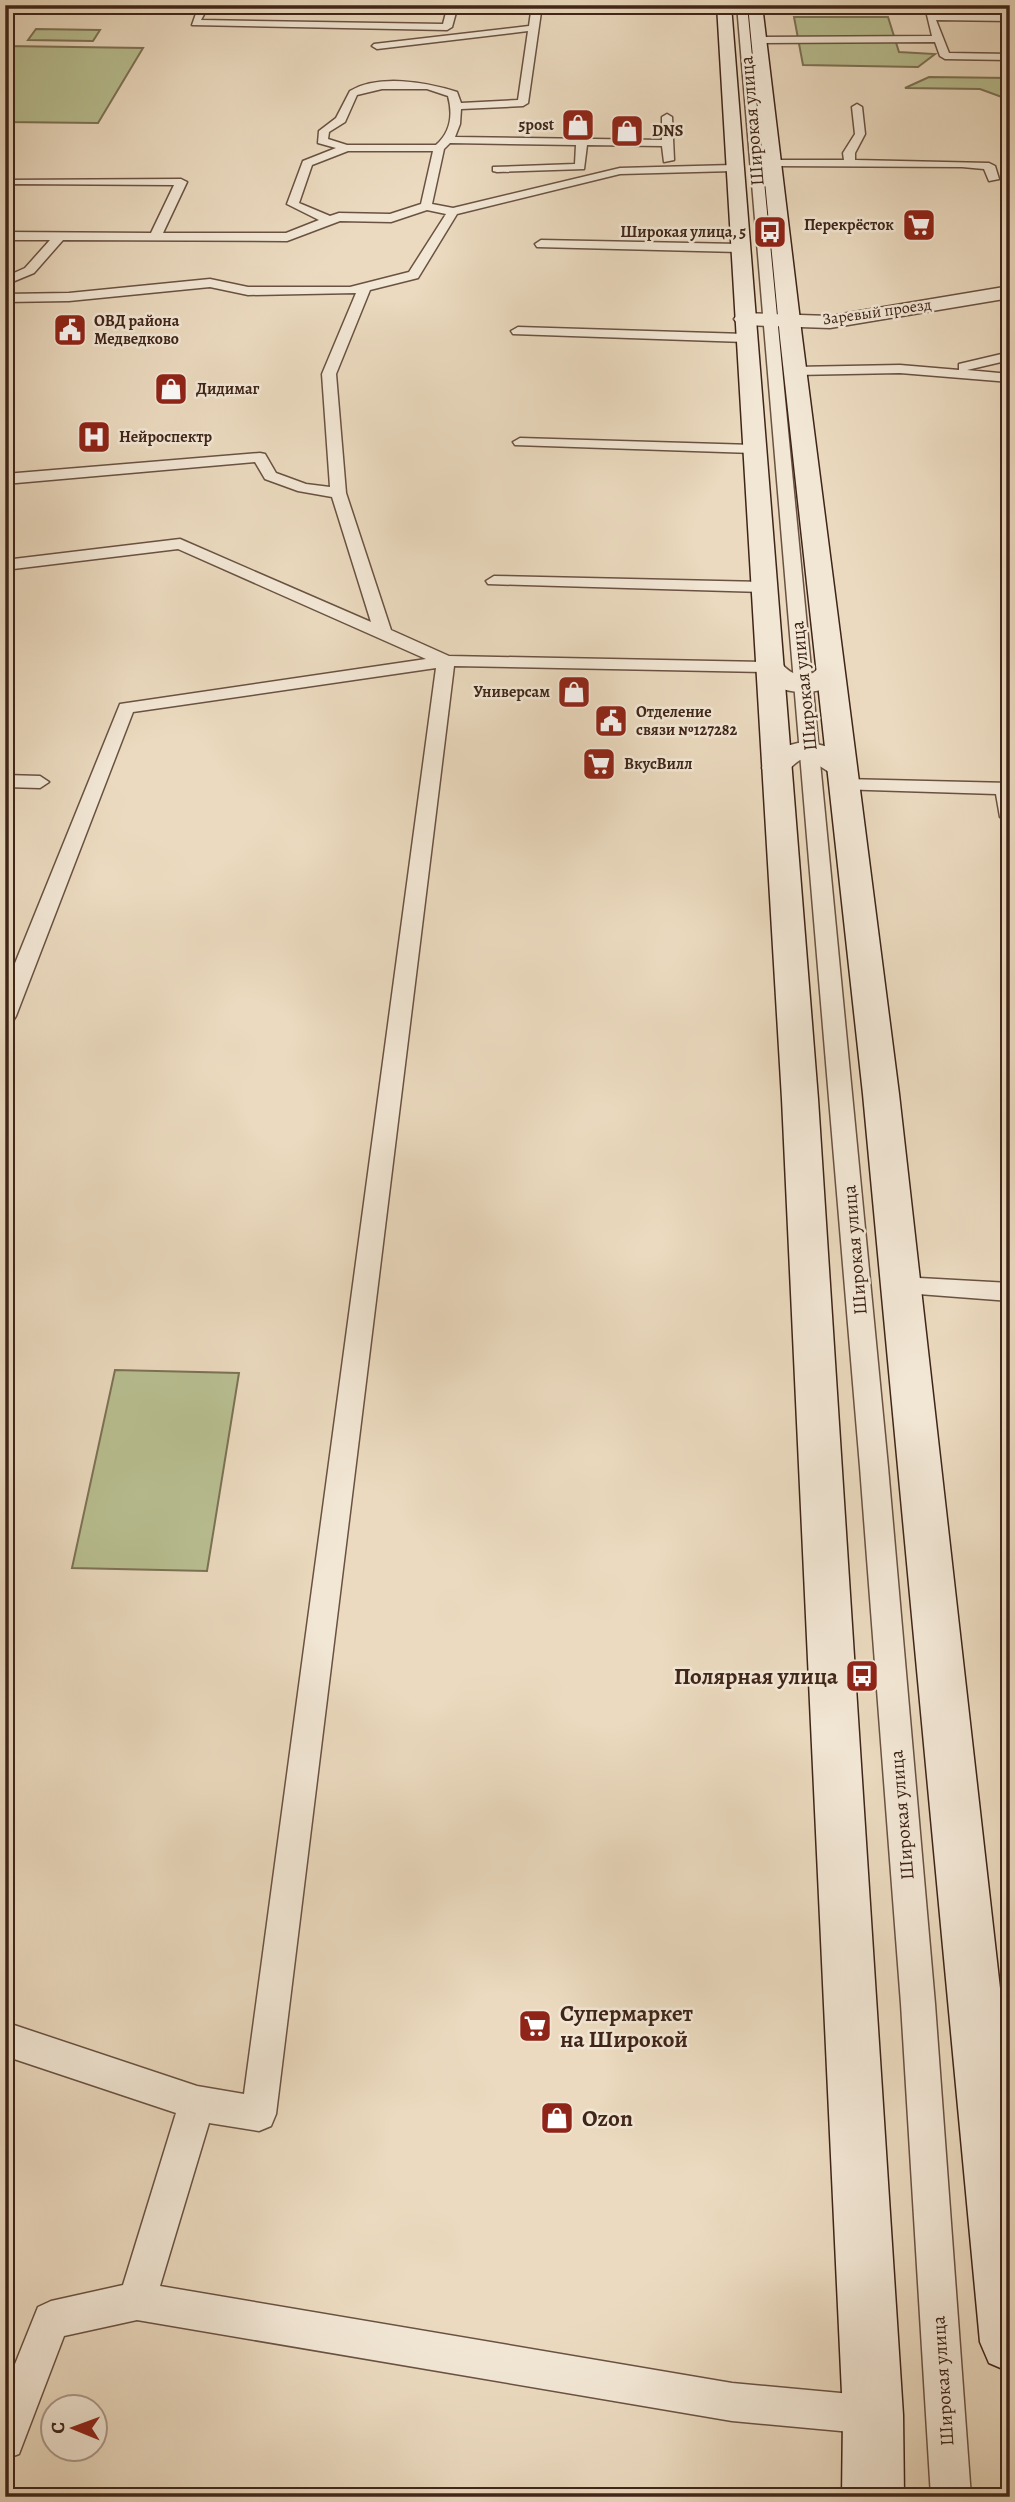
<svg xmlns="http://www.w3.org/2000/svg" width="1015" height="2502" viewBox="0 0 1015 2502" font-family="Alegreya,serif">
	<rect width="100%" height="100%" fill="#ebdabf"/>
	<filter id="stains"><feTurbulence type="fractalNoise" baseFrequency=".00286" numOctaves="4"/><feColorMatrix values="0 0 0 0 .2 0 0 0 0 .09 0 0 0 0 .02 0 0 0 .5 -.17"/></filter>
	<radialGradient id="worn" r=".72"><stop offset=".6" stop-color="#630" stop-opacity="0"/><stop offset="1" stop-color="#630" stop-opacity=".3"/></radialGradient>
	<path fill="#b8bf91" stroke="#7c7255" stroke-width="2" d="M 794,17 L 888,17 L 899,52 L 935,54 L 918,67 L 803,65 Z
		M 36,29 L 100,30 L 93,41 L 28,40 Z
		M 5,46 L 143,48 L 98,123 L 5,122 Z
		M 929,77 L 1010,78 L 1010,100 L 980,89 L 905,88 Z
		M 115,1370 L 239,1373 L 207,1571 L 72,1568 Z"/>
	<g fill="none" stroke-linecap="round" stroke-linejoin="round">
		<defs>
			<path id="lane" d="M 199,5 L 209,5 L 201,20 L 443,24 L 448,5 L 458,5 L 452,27 L 447,30 L 192,25 Z
				M 532,5 L 542,5 L 528,103 L 523,106 L 461,109 L 460,124 L 455,137 L 662,140 L 662,117 L 667,114 L 672,117 L 674,160 L 664,162 L 662,146 L 587,145 L 584,169 L 497,172 L 493,171 L 493,167 L 575,164 L 576,145 L 450,143 L 444,149 L 432,204 L 453,208 L 620,168 L 733,165 L 739,168 L 733,171 L 620,174 L 457,214 L 418,278 L 370,290 L 336,374 L 346,493 L 391,630 L 449,656 L 770,662 L 779,667 L 770,672 L 454,666 L 276,2114 L 271,2126 L 259,2131 L 209,2123 L 160,2286 L 732,2383 L 873,2396 L 887,2401 L 892,2415 L 887,2429 L 873,2434 L 732,2421 L 137,2320 L 64,2336 L 19,2454 L 5,2459 L 5,2389 L 38,2307 L 51,2301 L 123,2285 L 176,2113 L 5,2056 L 5,2022 L 197,2086 L 244,2094 L 436,668 L 133,712 L 16,1016 L 13,1021 L 5,1023 L 5,988 L 120,704 L 426,659 L 178,549 L 5,570 L 5,560 L 180,539 L 371,622 L 332,497 L 298,491 L 265,479 L 255,462 L 5,484 L 5,474 L 260,453 L 265,454 L 276,473 L 306,484 L 330,487 L 322,374 L 356,293 L 248,295 L 210,287 L 69,301 L 5,302 L 5,294 L 69,293 L 210,279 L 248,287 L 350,287 L 409,272 L 446,214 L 427,210 L 391,222 L 340,221 L 287,241 L 63,240 L 34,273 L 5,285 L 5,277 L 25,268 L 50,240 L 5,240 L 5,232 L 151,233 L 174,185 L 14,184 L 9,192 L 5,193 L 5,180 L 181,179 L 187,182 L 163,233 L 286,233 L 319,220 L 287,204 L 303,161 L 336,148 L 318,143 L 319,131 L 336,118 L 350,91 C 379,74 426,82 457,92 L 461,103 L 518,100 L 528,31 L 377,49 L 372,46 L 374,44 L 529,26 ZM 382,89 L 427,89 L 448,96 C 453,114 451,132 436,145 L 347,145 L 328,139 L 329,132 L 345,122 L 357,95 ZM 348,151 L 433,151 L 421,204 L 390,214 L 339,213 L 330,216 L 299,203 L 312,165 Z
				M 737,5 L 747,5 L 888,1467 L 935,2004 L 971,2497 L 931,2497 L 901,2004 L 860,1467 Z
				M 927,15 L 1010,15 L 1010,21 L 936,20 L 949,53 L 1010,54 L 1010,60 L 945,59 L 940,56 L 935,42 L 761,43 L 756,40 L 761,37 L 932,36 Z
				M 857,104 L 862,107 L 865,134 L 855,153 L 855,160 L 989,163 L 995,166 L 999,179 L 989,181 L 984,169 L 962,167 L 774,166 L 768,163 L 774,160 L 844,160 L 843,153 L 855,134 L 852,107 Z
				M 541,240 L 739,244 L 745,248 L 739,252 L 537,247 L 535,244 Z
				M 518,327 L 745,334 L 752,338 L 745,342 L 513,334 L 511,331 Z
				M 1010,352 L 1010,360 L 967,370 L 1010,374 L 1010,382 L 900,373 L 795,375 L 788,371 L 795,367 L 900,365 L 959,370 L 959,364 Z
				M 520,438 L 753,445 L 760,449 L 753,453 L 515,445 L 513,442 Z
				M 494,576 L 763,582 L 771,587 L 763,592 L 488,584 L 486,581 Z
				M 5,775 L 40,776 L 49,782 L 40,788 L 5,787 Z
				M 844,779 L 1010,783 L 1010,823 L 1000,817 L 996,794 L 837,789 L 835,785 Z
				M 901,1277 L 1010,1283 L 1010,1301 L 892,1292 L 889,1286 L 892,1280 Z"/>
			<path id="street" d="M 1010,286 L 1010,298 L 830,328 L 744,325 L 737,323 L 734,319 L 737,315 L 744,313 L 830,316 Z
				M 770,659 L 780,661 C 788,673 798,678 813,673 C 823,665 824,659 840,663 L 844,669 C 839,697 789,696 771,684 C 764,680 761,673 756,667 L 760,661 Z
				M 798,743 C 823,742 842,749 857,770 L 852,776 C 830,782 823,760 800,760 C 786,769 786,779 767,774 L 762,768 C 771,751 780,747 798,743 Z"/>
			<path id="secondary" d="M 717,5 L 731,5 L 818,1099 L 903,2415 L 904,2497 L 842,2497 L 843,2415 L 782,1099 Z
				M 748,5 L 762,5 L 802,337 L 899,1094 L 1010,2077 L 1010,2372 L 989,2363 L 980,2342 L 863,1094 L 780,337 Z"/>
		</defs>
		<use href="#lane" stroke="#6a5242" stroke-width="3"/>
		<use href="#street" stroke="#6a5242" stroke-width="3"/>
		<use href="#secondary" stroke="#3f2519" stroke-width="3"/>
		<use href="#lane" fill="#f2e7d5" fill-rule="evenodd"/>
		<use href="#street" fill="#f2e7d5" fill-rule="evenodd"/>
		<use href="#secondary" fill="#f2e7d5" fill-rule="evenodd"/>
	</g>
	<defs>
		<symbol id="shop-square" viewBox="-11 -11 22 22"><rect x="-9" y="-9" width="18" height="18" rx="4" fill="#8f2418" stroke="#f2e7d5"/><path d="M-5-2.5h2.3a2.7 3.5 0 0 1 5.4 0H5L5.5 6h-11ZM-1.5-2.5h3a1.5 2.3 0 0 0-3 0Z" fill="#fff"/></symbol>
		<symbol id="supermarket-square" viewBox="-11 -11 22 22"><rect x="-9" y="-9" width="18" height="18" rx="4" fill="#8f2418" stroke="#f2e7d5"/><path d="M-6-5.5h2.5l.6 2H6L4.5 2H-2.5L-4.4-4H-6ZM-1.5 3.2a1.3 1.3 0 1 0 .1 0ZM3 3.2a1.3 1.3 0 1 0 .1 0Z" fill="#fff"/></symbol>
		<symbol id="bus-square" viewBox="-11 -11 22 22"><rect x="-9" y="-9" width="18" height="18" rx="4" fill="#8f2418" stroke="#f2e7d5"/><path d="M-5-6H5V4H4V6H2V4H-2V6H-4V4H-5ZM-3.5-4V0h7V-4ZM-3.5 1.2v1.5H-2V1.2ZM2 1.2v1.5H3.5V1.2Z" fill="#fff"/></symbol>
		<symbol id="civic-square" viewBox="-11 -11 22 22"><rect x="-9" y="-9" width="18" height="18" rx="4" fill="#8f2418" stroke="#f2e7d5"/><path d="M-.6-6.5H3V-4.5H.6V-3L4-1V1h2V6H-6V1h2V-1L-.6-3ZM-1.2 2.5V6h2.4V2.5Z" fill="#fff"/></symbol>
		<symbol id="hospital-square" viewBox="-11 -11 22 22"><rect x="-9" y="-9" width="18" height="18" rx="4" fill="#8f2418" stroke="#f2e7d5"/><path d="M-5-5h3v3.5h4V-5h3V5h-3V1.5h-4V5h-3Z" fill="#fff"/></symbol>
	</defs>
	<g fill-rule="evenodd">
		<use href="#shop-square" x="559" y="106" width="38" height="38"/>
		<use href="#shop-square" x="608" y="112" width="38" height="38"/>
		<use href="#supermarket-square" x="900" y="206" width="38" height="38"/>
		<use href="#bus-square" x="751" y="213" width="38" height="38"/>
		<use href="#civic-square" x="51" y="311" width="38" height="38"/>
		<use href="#shop-square" x="152" y="370" width="38" height="38"/>
		<use href="#hospital-square" x="75" y="418" width="38" height="38"/>
		<use href="#shop-square" x="555" y="673" width="38" height="38"/>
		<use href="#civic-square" x="592" y="702" width="38" height="38"/>
		<use href="#supermarket-square" x="580" y="745" width="38" height="38"/>
		<use href="#bus-square" x="843" y="1657" width="38" height="38"/>
		<use href="#supermarket-square" x="516" y="2007" width="38" height="38"/>
		<use href="#shop-square" x="538" y="2099" width="38" height="38"/>
	</g>
	<g text-anchor="middle" dominant-baseline="central" stroke-width="5" stroke-linejoin="round" paint-order="stroke">
		<g font-size="16" font-weight="bold" fill="#3f2519" stroke="#f2e7d5" text-anchor="start">
			<text x="554" y="125" text-anchor="end">5post</text>
			<text x="652" y="131">DNS</text>
			<text x="894" y="225" text-anchor="end">Перекрёсток</text>
			<text x="746" y="232" text-anchor="end">Широкая улица, 5</text>
			<text x="94" y="321">ОВД района<tspan x="94" dy="18">Медведково</tspan></text>
			<text x="196" y="389">Дидимаг</text>
			<text x="119" y="437">Нейроcпектр</text>
			<text x="550" y="692" text-anchor="end">Универсам</text>
			<text x="636" y="712">Отделение<tspan x="636" dy="18">связи №127282</tspan></text>
			<text x="624" y="764">ВкусВилл</text>
		</g>
		<g font-size="16" fill="#3f2519" stroke="#f2e7d5">
			<text transform="translate(877 312) rotate(-8)">Заревый проезд</text>
		</g>
		<g font-size="19" fill="#3f2519" stroke="#f2e7d5">
			<text transform="translate(752 121) rotate(-95)">Широкая улица</text>
			<text transform="translate(804 686) rotate(-96)">Широкая улица</text>
			<text transform="translate(855 1250) rotate(-95)">Широкая улица</text>
			<text transform="translate(902 1815) rotate(-95)">Широкая улица</text>
			<text transform="translate(943 2381) rotate(-94)">Широкая улица</text>
		</g>
		<g font-size="23" font-weight="bold" fill="#3f2519" stroke="#f2e7d5" text-anchor="start">
			<text x="838" y="1676" text-anchor="end">Полярная улица</text>
			<text x="560" y="2013">Супермаркет<tspan x="560" dy="26">на Широкой</tspan></text>
			<text x="582" y="2118">Ozon</text>
		</g>
	</g>
	<rect width="1015" height="2502" fill="none" stroke="#ebdabf" stroke-width="28"/>
	<rect x="7" y="7" width="1001" height="2488" fill="none" stroke="#3f2519" stroke-width="3.5"/>
	<rect x="14" y="14" width="987" height="2474" fill="none" stroke="#3f2519" stroke-width="2"/>
	<g transform="translate(74 2428) rotate(271)"><circle r="33" fill="#f2e7d5" stroke="#aa998a" stroke-width="2"/>
	<path d="M0-5L12 26L0 18L-12 26Z" fill="#8f2418"/>
	<text y="-10" font-size="19" font-weight="bold" text-anchor="middle" fill="#3f2519">С</text>
	</g>
	<rect width="100%" height="100%" filter="url(#stains)"/>
	<rect width="100%" height="100%" fill="url(#worn)"/>
</svg>
